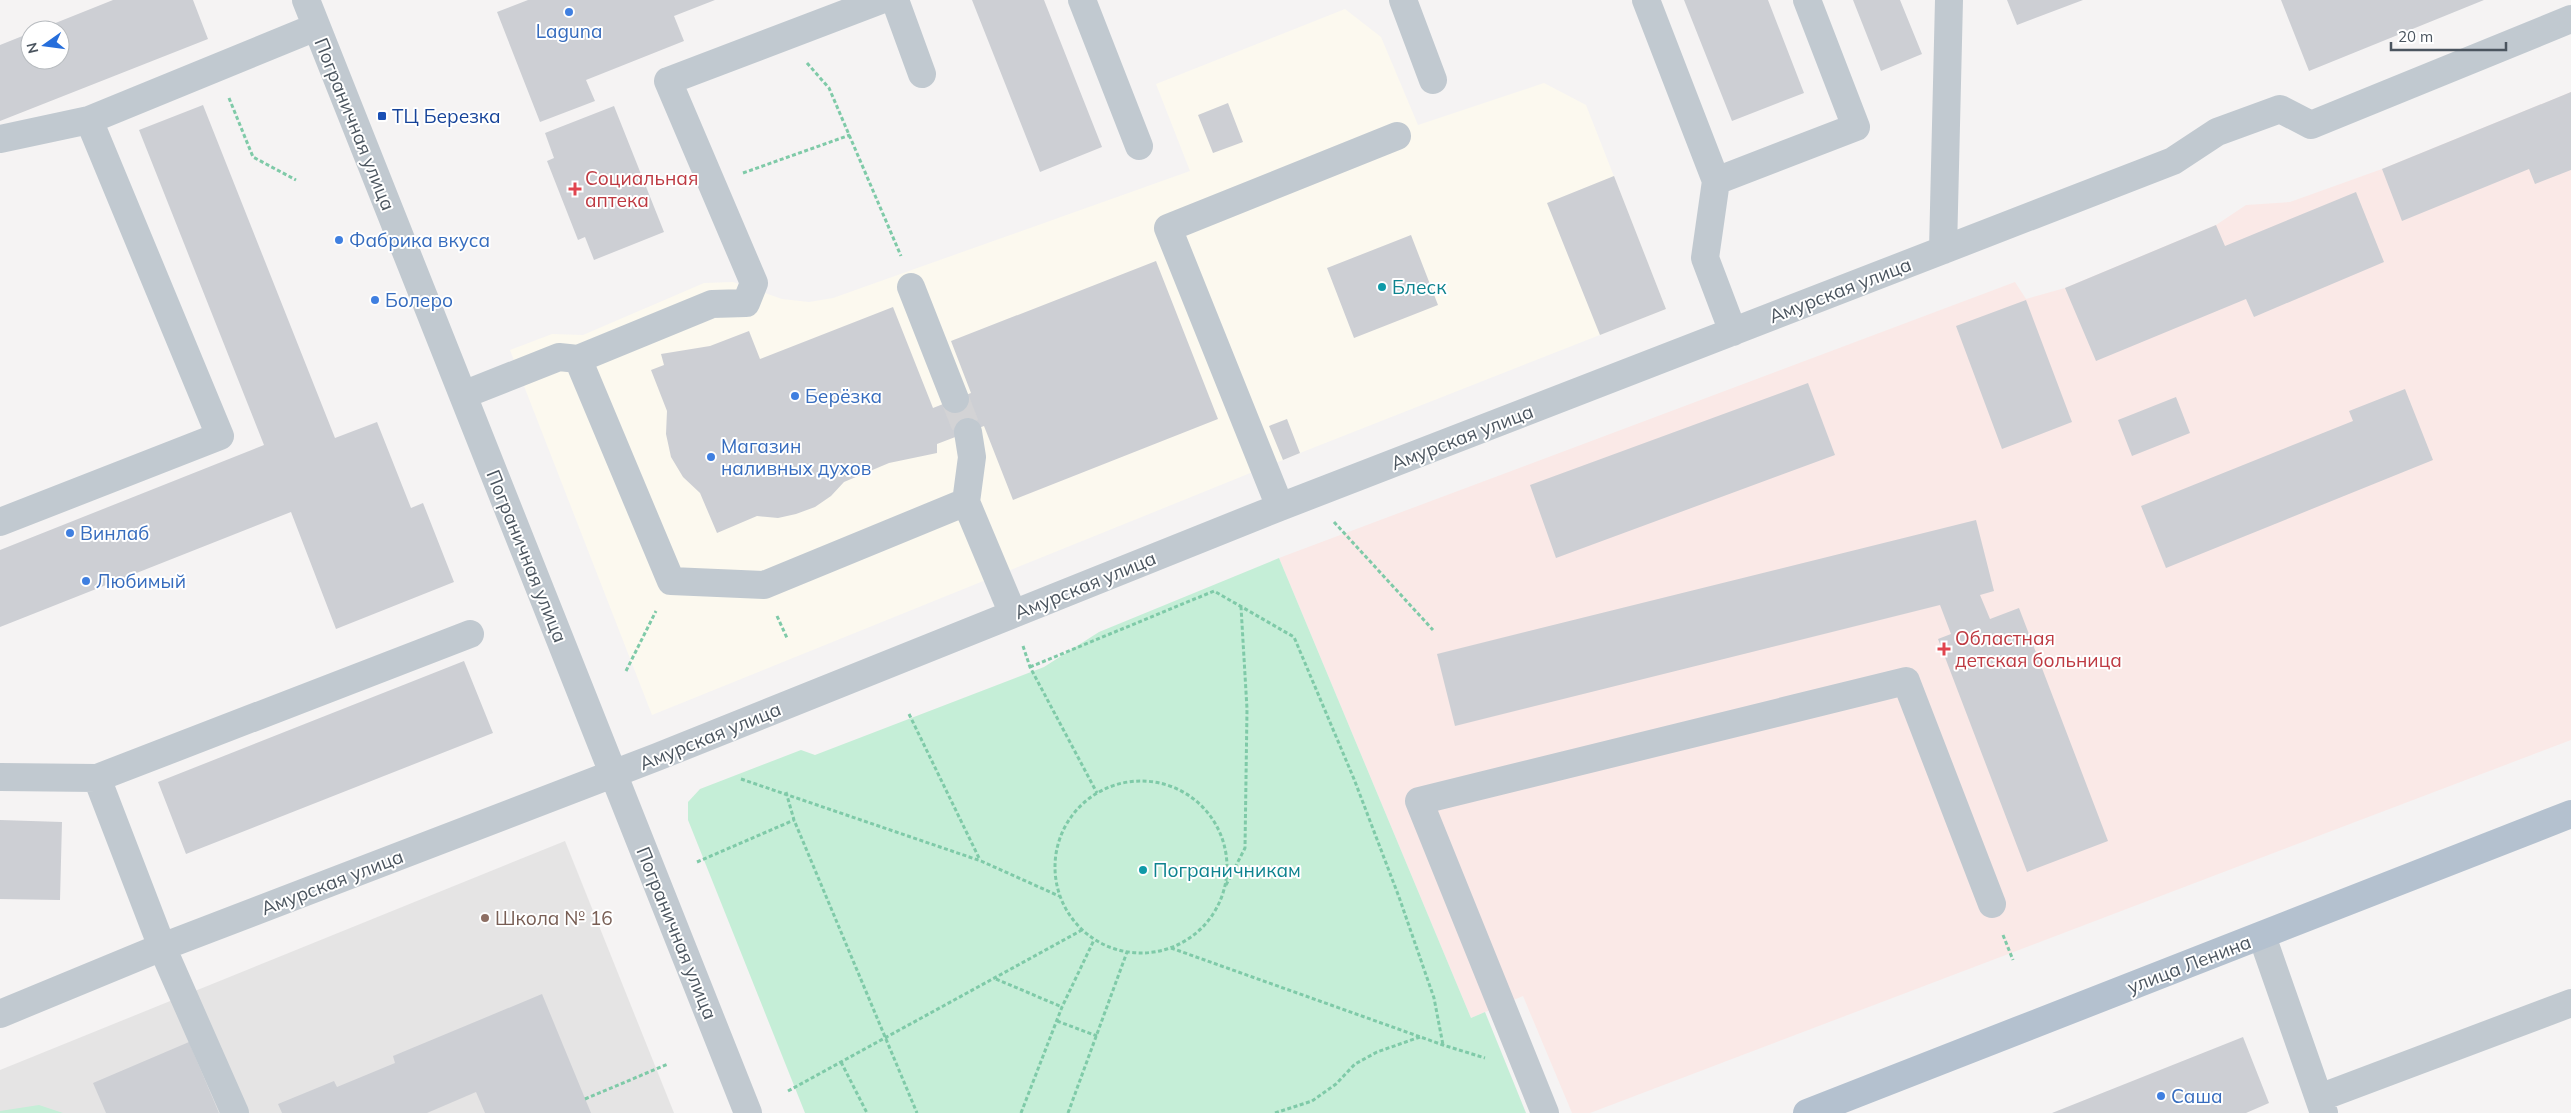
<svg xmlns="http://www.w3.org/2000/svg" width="2571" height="1113" viewBox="0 0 2571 1113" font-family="Mulish,sans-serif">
	<rect width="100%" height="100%" fill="#f5f3f3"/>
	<path fill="#fcf9ef" d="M 1345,9 L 1381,37 L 1418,125 L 1544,83 L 1586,105 L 1666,309 L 1300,453 L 652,715 L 510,350 L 552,334 L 583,335 L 704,283 L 733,282 L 782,299 L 809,302 L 833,298 L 1190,171 L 1156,84 Z"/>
	<path fill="#e5e4e4" d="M 565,841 L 674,1113 L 0,1113 L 0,1070 Z"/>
	<path fill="#fae9e7" d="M 2571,92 L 2571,740 L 1590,1113 L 1572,1113 L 1523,996 L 1471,1018 L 1279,558 L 2015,282 L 2026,299 L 2065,288 L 2216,225 L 2246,205 L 2290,202 L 2382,169 Z"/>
	<path fill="#c5eed7" d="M 1279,558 L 1471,1018 L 1485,1012 L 1526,1113 L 805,1113 L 688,820 L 688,802 L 700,789 L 801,750 L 815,755 L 1044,667 L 1099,632 Z
		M 39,1105 L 63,1113 L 0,1113 L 0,1111 Z"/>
	<path fill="#cdcfd4" d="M 113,0 L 193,0 L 208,39 L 0,121 L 0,45 L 30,33 L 30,60 L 60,60 L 60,30 L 38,30 Z
		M 528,0 L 715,0 L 674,16 L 684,41 L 586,80 L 595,101 L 540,122 L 497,12 Z
		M 972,0 L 1044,0 L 1102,147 L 1040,172 Z
		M 1684,0 L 1768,0 L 1804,93 L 1732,121 Z
		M 1853,0 L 1900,0 L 1922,54 L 1881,71 Z
		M 2007,0 L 2083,0 L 2017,25 Z
		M 2281,0 L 2484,0 L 2309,71 Z
		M 2571,92 L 2571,170 L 2535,184 L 2529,169 L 2402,221 L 2382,169 Z
		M 1228,103 L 1243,142 L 1213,153 L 1198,115 Z
		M 203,105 L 335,438 L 377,422 L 411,508 L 423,503 L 454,582 L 336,629 L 291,512 L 0,627 L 0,550 L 264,445 L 139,130 Z
		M 614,106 L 664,232 L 594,260 L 585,237 L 578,240 L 547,161 L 554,158 L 545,133 Z
		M 1614,176 L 1666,309 L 1600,335 L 1547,203 Z
		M 2356,192 L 2384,262 L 2254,317 L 2246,299 L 2096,361 L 2065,288 L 2216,225 L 2225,246 Z
		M 1411,235 L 1438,305 L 1354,338 L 1327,268 Z
		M 1156,261 L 1218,419 L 1013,500 L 984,426 L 937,444 L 937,453 L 889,463 L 844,482 L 831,496 L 815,507 L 796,514 L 778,518 L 757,516 L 717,533 L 700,493 L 683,477 L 671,457 L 666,434 L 667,411 L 651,370 L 664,365 L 661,354 L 710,346 L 749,331 L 760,359 L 893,307 L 933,408 L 971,393 L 951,341 Z
		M 2026,300 L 2072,422 L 2002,449 L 1956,326 Z
		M 1808,383 L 1835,455 L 1556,558 L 1530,485 Z
		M 2405,389 L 2433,460 L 2166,568 L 2141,506 L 2353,421 L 2349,411 Z
		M 2176,397 L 2190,433 L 2132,456 L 2118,420 Z
		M 1287,419 L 1300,453 L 1283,460 L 1269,426 Z
		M 1976,520 L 1994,591 L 1980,595 L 1990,619 L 2019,608 L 2108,841 L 2027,872 L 1938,639 L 1951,634 L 1940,605 L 1455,726 L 1437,654 Z
		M 464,661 L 493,733 L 186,854 L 158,782 Z
		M 0,820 L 62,822 L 60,900 L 0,899 Z
		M 542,994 L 591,1113 L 485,1113 L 476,1092 L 427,1113 L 282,1113 L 278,1104 L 334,1081 L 337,1087 L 395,1063 L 393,1056 Z
		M 2243,1037 L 2269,1103 L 2246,1113 L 2052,1113 Z
		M 189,1042 L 219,1113 L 106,1113 L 93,1083 Z"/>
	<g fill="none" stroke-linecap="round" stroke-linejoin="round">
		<path stroke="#d3d3d5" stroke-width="28" stroke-dasharray="28 14" stroke-linecap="butt" d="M 955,399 L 968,432"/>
		<path stroke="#7fcaa8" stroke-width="3" stroke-dasharray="4 2.5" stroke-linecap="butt" d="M 807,63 L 829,88 L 901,256
			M 229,98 L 253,157 L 296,180
			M 743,173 L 850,135
			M 1334,522 L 1433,630
			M 777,616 L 787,638
			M 1023,646 L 1030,667 L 1097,793
			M 1030,667 L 1214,591 L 1294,637 L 1354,779 L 1399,897 L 1434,998 L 1443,1045
			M 626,671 L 656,611
			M 909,714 L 980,860
			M 741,779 L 981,861 L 1059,896
			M1055 867a86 86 0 1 1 172 0a86 86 0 1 1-172 0Z
			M 786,792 L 794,820 L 917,1113
			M 697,862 L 794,820
			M 1226,885 L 1245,848 L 1247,709 L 1241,607
			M 2003,935 L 2013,960
			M 1171,948 L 1443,1045 L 1485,1058
			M 996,979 L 1062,1007
			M 1057,1021 L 1097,1036
			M 841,1062 L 867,1113
			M 788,1091 L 1082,930
			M 585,1099 L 668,1064
			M 1021,1113 L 1062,1007 L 1094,940
			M 1068,1113 L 1127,952
			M 1275,1113 L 1312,1101 L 1336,1084 L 1355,1064 L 1377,1052 L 1420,1037"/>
		<path stroke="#c1c9d0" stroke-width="28" d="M 306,0 L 748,1113
			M 895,0 L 922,74
			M 1082,0 L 1139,146
			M 1403,0 L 1433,80
			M 1646,0 L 1716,181 L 1856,127 L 1807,0
			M 0,139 L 89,120 L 316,27
			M 1716,181 L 1705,258 L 1733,332
			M 1943,250 L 1949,0
			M 911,287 L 955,399
			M 578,359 L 671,581 L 764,585 L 966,502 L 1013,614
			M 463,395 L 559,357 L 578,359 L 712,304 L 746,303 L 754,283 L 668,81 L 881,0
			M 966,502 L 972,457 L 968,432
			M 1280,507 L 1168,228 L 1397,136
			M 0,522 L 220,436 L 89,120
			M 0,777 L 97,778 L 162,947 L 235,1113
			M 97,778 L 470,634
			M 2262,936 L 2324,1113
			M 0,1014 L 162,947 L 657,757 L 1280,507 L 2173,161 L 2217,132 L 2280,109 L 2311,125 L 2571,19
			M 2319,1098 L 2571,1003
			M 1545,1113 L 1419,801 L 1906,681 L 1992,904"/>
		<path stroke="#b4c1cf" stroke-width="28" d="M 1807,1113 L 2571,814"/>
	</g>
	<g fill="#3f7fe0" stroke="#fff" stroke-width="2">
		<circle cx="569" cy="12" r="5"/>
		<circle cx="339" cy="240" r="5"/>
		<circle cx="375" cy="300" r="5"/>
		<circle cx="795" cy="396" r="5"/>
		<circle cx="711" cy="457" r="5"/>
		<circle cx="70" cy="533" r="5"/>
		<circle cx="86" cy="581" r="5"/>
		<circle cx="2161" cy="1096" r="5"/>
	</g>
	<rect fill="#1a4fb4" stroke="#fff" stroke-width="2" x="377" y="111" width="10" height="10" rx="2.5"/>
	<g fill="#e0444e" stroke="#fff" stroke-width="2">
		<path d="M572.5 181.5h5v5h5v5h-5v5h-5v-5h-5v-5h5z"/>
		<path d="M1941.5 641.5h5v5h5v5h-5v5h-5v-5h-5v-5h5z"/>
	</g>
	<g fill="#0f9aa8" stroke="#fff" stroke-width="2">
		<circle cx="1382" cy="287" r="5"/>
		<circle cx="1143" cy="870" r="5"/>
	</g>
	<circle fill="#8d6e63" stroke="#fff" stroke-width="2" cx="485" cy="918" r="5"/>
	<g text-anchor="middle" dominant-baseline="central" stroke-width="4" stroke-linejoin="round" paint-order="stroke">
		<g font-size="19" fill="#366cbe" stroke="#fff" text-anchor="start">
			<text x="569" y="31" text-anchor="middle">Laguna</text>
			<text x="349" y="240">Фабрика вкуса</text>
			<text x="385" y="300">Болеро</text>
			<text x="805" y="396">Берёзка</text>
			<text x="721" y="446">Магазин<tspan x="721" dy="22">наливных духов</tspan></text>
			<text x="80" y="533">Винлаб</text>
			<text x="96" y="581">Любимый</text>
			<text x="2171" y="1096">Саша</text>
		</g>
		<g font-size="19" fill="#164399" stroke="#fff" text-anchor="start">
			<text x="392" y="116">ТЦ Березка</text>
		</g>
		<g font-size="19" fill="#4b555f" stroke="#fff">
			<text transform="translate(355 124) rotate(68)">Пограничная улица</text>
			<text transform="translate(1840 290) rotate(-21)">Амурская улица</text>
			<text transform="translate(1462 437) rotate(-21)">Амурская улица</text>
			<text transform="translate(527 556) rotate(68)">Пограничная улица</text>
			<text transform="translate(1085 585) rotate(-22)">Амурская улица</text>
			<text transform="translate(710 736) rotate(-22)">Амурская улица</text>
			<text transform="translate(332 882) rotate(-21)">Амурская улица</text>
			<text transform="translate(677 933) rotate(68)">Пограничная улица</text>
			<text transform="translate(2189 964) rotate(-21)">улица Ленина</text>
		</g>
		<g font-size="19" fill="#be3a42" stroke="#fff" text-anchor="start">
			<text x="585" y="178">Социальная<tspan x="585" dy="22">аптека</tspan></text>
			<text x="1955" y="638">Областная<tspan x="1955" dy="22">детская больница</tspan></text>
		</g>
		<g font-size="19" fill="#0d838f" stroke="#fff" text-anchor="start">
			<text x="1392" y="287">Блеск</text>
			<text x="1153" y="870">Пограничникам</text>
		</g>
		<g font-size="19" fill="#785e54" stroke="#fff" text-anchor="start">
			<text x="495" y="918">Школа № 16</text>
		</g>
	</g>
	<g transform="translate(45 45) rotate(256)"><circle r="24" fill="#ffffff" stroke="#b7bbbf"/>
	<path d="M0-4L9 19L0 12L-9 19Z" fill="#266edb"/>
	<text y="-8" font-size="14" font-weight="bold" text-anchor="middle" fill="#4b555f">N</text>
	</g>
	<path d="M2391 42v8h115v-8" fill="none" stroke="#4b555f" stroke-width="2.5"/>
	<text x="2398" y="42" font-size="15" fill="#4b555f" stroke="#ffffff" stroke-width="4" paint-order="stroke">20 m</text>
</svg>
